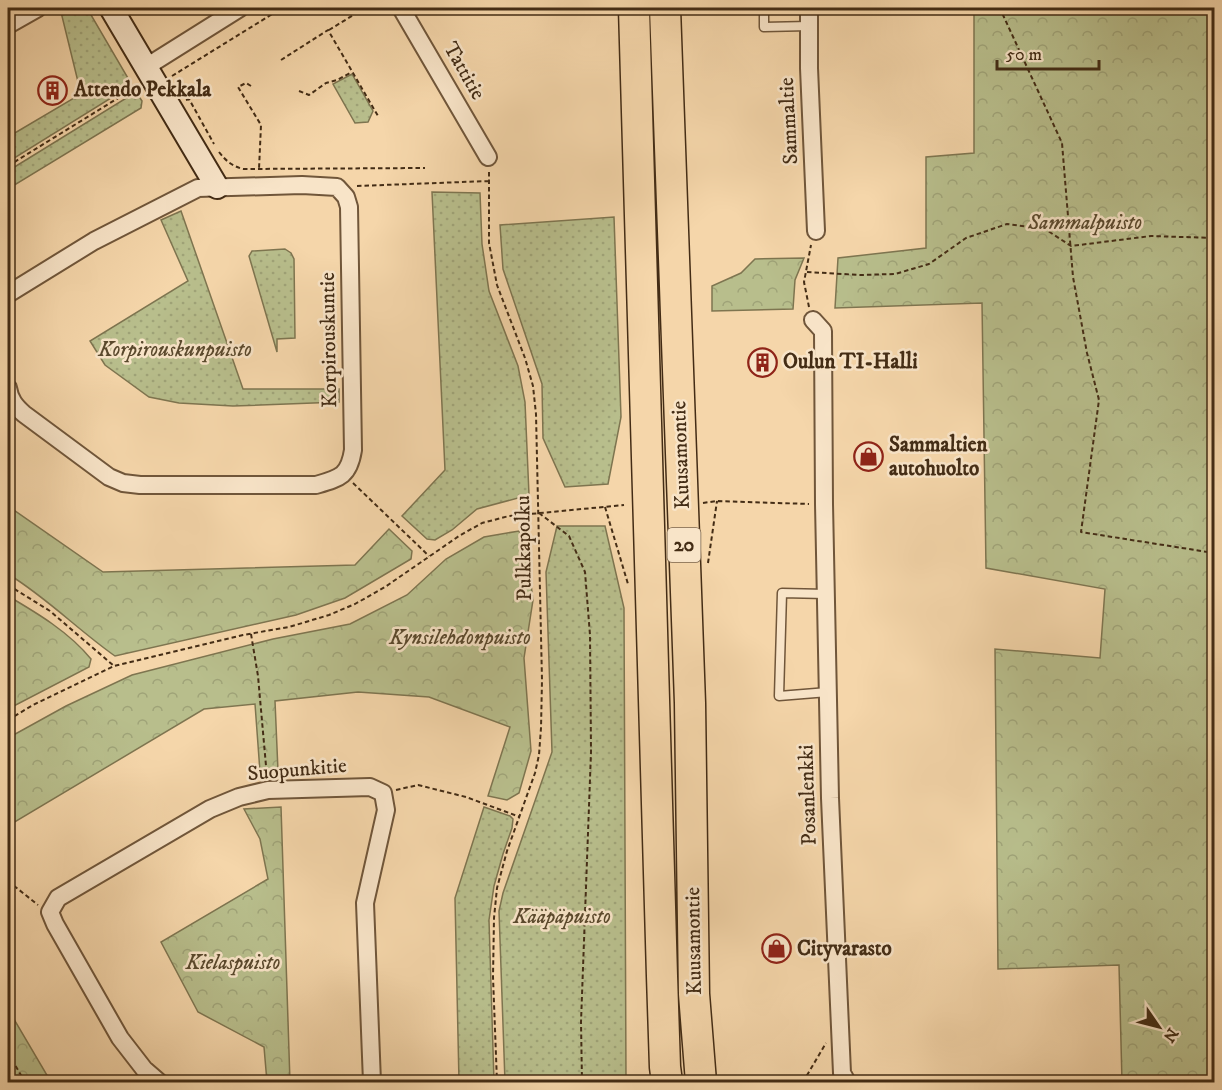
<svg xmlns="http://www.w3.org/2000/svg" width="1222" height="1090" viewBox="0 0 1222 1090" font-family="'IM FELL DW Pica',serif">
	<defs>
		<pattern id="forest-crowns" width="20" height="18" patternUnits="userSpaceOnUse" patternTransform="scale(1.5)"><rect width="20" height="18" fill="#b8be8c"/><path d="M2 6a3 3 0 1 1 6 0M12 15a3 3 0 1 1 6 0" fill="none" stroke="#9fa378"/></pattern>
		<pattern id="park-dots" width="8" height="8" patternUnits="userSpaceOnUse" patternTransform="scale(1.5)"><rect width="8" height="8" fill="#b8be8c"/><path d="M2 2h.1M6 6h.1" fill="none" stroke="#9fa378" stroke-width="1.8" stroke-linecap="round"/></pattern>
	</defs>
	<rect width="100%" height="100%" fill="#f5d6aa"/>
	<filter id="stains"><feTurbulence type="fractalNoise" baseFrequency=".00333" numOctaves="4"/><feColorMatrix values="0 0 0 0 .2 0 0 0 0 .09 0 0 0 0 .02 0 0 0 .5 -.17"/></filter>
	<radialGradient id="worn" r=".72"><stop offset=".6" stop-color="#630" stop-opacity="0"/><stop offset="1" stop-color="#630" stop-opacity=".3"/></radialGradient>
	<path fill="url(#forest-crowns)" stroke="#7e7550" stroke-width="1.5" d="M 974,8 L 1214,8 L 1214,1082 L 1122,1082 L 1119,965 L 998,969 L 995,649 L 1100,658 L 1105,589 L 986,568 L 982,303 L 835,308 L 838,258 L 926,248 L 926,157 L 974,153 Z
		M 804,258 L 795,280 L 793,309 L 712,311 L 712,286 L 741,273 L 755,259 Z
		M 8,506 L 103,572 L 355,565 L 389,529 L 412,551 L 411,559 L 345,598 L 296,615 L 115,656 C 78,630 46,597 8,574 Z
		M 519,531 L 527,552 L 533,600 L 524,658 L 531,751 L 519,793 L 507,800 L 488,796 L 510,727 L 429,697 L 358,692 L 275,701 L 278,771 L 260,772 L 255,704 L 204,709 L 8,826 L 8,738 L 66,706 L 132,675 L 273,639 L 350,624 L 407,595 L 446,559 L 484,537 Z
		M 8,596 C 37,613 69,632 91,659 L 89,667 L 8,709 Z
		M 281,807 L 290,1082 L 267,1082 L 264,1047 L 198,1012 L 161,942 L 268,879 L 260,839 L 244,809 Z
		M 8,1009 L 51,1082 L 8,1082 Z"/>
	<path fill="url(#park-dots)" stroke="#7e7550" stroke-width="1.5" d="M 60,8 L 87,8 L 132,85 L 8,162 L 8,137 L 81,94 Z
		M 352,74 L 373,111 L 368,122 L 355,123 L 333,84 Z
		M 136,92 L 142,101 L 141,108 L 8,189 L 8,171 Z
		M 432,192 L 480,193 L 482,244 L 489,291 L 518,366 L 525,402 L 529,495 L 477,509 L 452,530 L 435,540 L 427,539 L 402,516 L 445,470 Z
		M 181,211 L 243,389 L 339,389 L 339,402 L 233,406 L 179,403 L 149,397 L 105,365 L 90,341 L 188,281 L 161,220 Z
		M 614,217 L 621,417 L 608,484 L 565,487 L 543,438 L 542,384 L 503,269 L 500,225 Z
		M 285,249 L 291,253 L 294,259 L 295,338 L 277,339 L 277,352 L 249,256 L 252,251 Z
		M 557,526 L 605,526 L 624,608 L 626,1082 L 505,1082 L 499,911 L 503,893 L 552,752 L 546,572 Z
		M 484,807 L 510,816 L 513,819 L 512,828 L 503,854 L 494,886 L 489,920 L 494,1082 L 459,1082 L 455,898 Z"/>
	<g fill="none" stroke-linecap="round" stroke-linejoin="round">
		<defs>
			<path id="lane" d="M 764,8 L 764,27 L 809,26
				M 826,594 L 782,593 L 779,696 L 828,692"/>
			<path id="street" d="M 401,8 L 488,157
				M 809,8 L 809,68 L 816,231
				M 8,25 L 38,8
				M 146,67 L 240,8
				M 8,294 L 94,241 L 198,188 L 302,185 L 337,187 L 346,197 L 349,207 L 353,450 C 349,476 340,478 316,485 L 140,485 L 123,483 L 109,477 L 24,414 C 15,406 10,400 8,388
				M 813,320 L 823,331 L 824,504 L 830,798 L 842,1073 L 847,1082
				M 159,1082 L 144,1069 L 120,1038 L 55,924 L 50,912 L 58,898 L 210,809 L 239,797 L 268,790 L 370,787 L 383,793 L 386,810 L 365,903 L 372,1082"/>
			<path id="secondary" d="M 111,8 L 217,187"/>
			<path id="highway" d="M 634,8 L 662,976 L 665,1067 L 667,1082
				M 665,8 L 690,703 L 694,994 L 701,1082"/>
		</defs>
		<use href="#lane" stroke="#70563a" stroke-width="11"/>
		<use href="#street" stroke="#70563a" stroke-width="20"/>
		<use href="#secondary" stroke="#432c15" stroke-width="26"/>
		<use href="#highway" stroke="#432c15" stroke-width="33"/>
		<path stroke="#432c15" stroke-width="2" stroke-dasharray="4.5 3" stroke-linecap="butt" d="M 1008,8 L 1003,15 L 1062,143 L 1073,277 L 1087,353 L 1099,400 L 1081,532 L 1214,553
			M 329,30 L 355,14
			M 281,60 L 328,30 L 378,116
			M 172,76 L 282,8
			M 251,86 L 246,83 L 238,87 L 261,125 L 259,169
			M 299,91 L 309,95 L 326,83 L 337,80 L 352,72
			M 186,100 L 189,99 L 214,144
			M 219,152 C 226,161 232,166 243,169 L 425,168
			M 8,166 L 136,87
			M 489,172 L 489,243 L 497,285 L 525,358 L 533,386 L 536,414 L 542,680 L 541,728 L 539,755 L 535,773 L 507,851 L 497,888 L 494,918 L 493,977 L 497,1082
			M 357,186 L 489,181
			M 807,272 L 860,275 L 895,274 L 929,264 L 966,238 L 1007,224 L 1045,229 L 1071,246 L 1151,236 L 1214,238
			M 809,307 L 804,282 L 811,245
			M 353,483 L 429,556
			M 703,503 L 717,501 L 809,504
			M 605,507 L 628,584
			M 539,513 L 569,536 L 585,572 L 590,635 L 591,752 L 581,1022 L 582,1082
			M 708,563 L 717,501
			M 8,585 L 50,611 L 114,666
			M 251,634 L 258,676 L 267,777
			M 8,720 L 33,705 L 114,666 L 243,635 L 289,627 L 329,615 L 355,604 L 385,587 L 459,536 L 482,523 L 509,516 L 624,505
			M 396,790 L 418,785 L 466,797 L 520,817
			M 8,881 L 38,905
			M 8,1053 L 25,1082
			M 803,1082 L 826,1043"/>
		<use href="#lane" stroke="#f8e4c8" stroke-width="8"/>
		<use href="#street" stroke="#f8e4c8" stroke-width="16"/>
		<use href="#secondary" stroke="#f8e4c8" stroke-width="22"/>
		<use href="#highway" stroke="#f5d6aa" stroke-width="30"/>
	</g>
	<defs>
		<symbol id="building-ring" viewBox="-11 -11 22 22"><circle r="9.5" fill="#f8e4c8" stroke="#8f2418" stroke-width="1.5"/><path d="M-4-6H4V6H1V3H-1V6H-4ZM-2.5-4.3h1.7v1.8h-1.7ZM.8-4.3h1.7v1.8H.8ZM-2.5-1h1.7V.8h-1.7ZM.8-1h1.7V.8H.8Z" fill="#8f2418"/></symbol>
		<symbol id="shop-ring" viewBox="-11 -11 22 22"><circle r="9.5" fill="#f8e4c8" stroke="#8f2418" stroke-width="1.5"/><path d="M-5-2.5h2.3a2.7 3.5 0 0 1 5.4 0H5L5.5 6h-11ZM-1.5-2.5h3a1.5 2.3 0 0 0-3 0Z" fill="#8f2418"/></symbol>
	</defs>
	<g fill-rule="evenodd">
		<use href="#building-ring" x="36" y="74" width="33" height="33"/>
		<use href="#building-ring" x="746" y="346" width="33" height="33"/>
		<use href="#shop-ring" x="852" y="440" width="33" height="33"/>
		<use href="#shop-ring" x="760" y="932" width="33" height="33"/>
	</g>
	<g text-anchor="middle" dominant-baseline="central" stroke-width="5" stroke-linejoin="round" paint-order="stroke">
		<rect fill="#f8e4c8" stroke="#79634b" stroke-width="1.5" x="667.5" y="528" width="33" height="34" rx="4.5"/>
		<g font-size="20" font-weight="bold" fill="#432c15">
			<text x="684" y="545">20</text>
		</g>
		<g font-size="21" fill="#432c15" stroke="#f8e4c8">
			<text transform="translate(464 71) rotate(60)">Tattitie</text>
			<text transform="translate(789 121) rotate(-93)">Sammaltie</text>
			<text transform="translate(329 340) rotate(-91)">Korpirouskuntie</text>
			<text transform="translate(681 455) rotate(-92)">Kuusamontie</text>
			<text transform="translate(524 548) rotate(-91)">Pulkkapolku</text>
			<text transform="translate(297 770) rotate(-5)">Suopunkitie</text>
			<text transform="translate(808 795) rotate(-92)">Posanlenkki</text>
			<text transform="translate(694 941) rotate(-91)">Kuusamontie</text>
		</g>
		<g font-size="21" font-weight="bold" fill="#432c15" stroke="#f8e4c8" text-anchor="start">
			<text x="74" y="90">Attendo Pekkala</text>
			<text x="783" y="362">Oulun TI-Halli</text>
			<text x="889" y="445">Sammaltien<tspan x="889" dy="24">autohuolto</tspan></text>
			<text x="797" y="949">Cityvarasto</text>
		</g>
		<g font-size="21" font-style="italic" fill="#5a492d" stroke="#f8e4c8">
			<text x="1085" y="223">Sammalpuisto</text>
			<text x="175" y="350">Korpirouskunpuisto</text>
			<text x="460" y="638">Kynsilehdonpuisto</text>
			<text x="562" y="917">Kääpäpuisto</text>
			<text x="233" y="963">Kielaspuisto</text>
		</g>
	</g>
	<rect width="1222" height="1090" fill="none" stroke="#f5d6aa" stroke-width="30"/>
	<rect x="9" y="9" width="1204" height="1072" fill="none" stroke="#432c15" stroke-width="3"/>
	<rect x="15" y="15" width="1192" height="1060" fill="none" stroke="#432c15" stroke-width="1.5"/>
	<g transform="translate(1159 1027) rotate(125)" stroke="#f8e4c8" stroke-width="4.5" paint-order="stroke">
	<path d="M0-4.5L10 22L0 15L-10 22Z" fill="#432c15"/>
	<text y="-9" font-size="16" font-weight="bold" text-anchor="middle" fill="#432c15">N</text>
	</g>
	<path d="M997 60v9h102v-9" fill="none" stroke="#432c15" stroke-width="3"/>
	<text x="1006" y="60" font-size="18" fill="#432c15" stroke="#f8e4c8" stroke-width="4.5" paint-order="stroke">50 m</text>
	<rect width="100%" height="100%" filter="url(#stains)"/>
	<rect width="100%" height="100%" fill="url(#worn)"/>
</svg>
